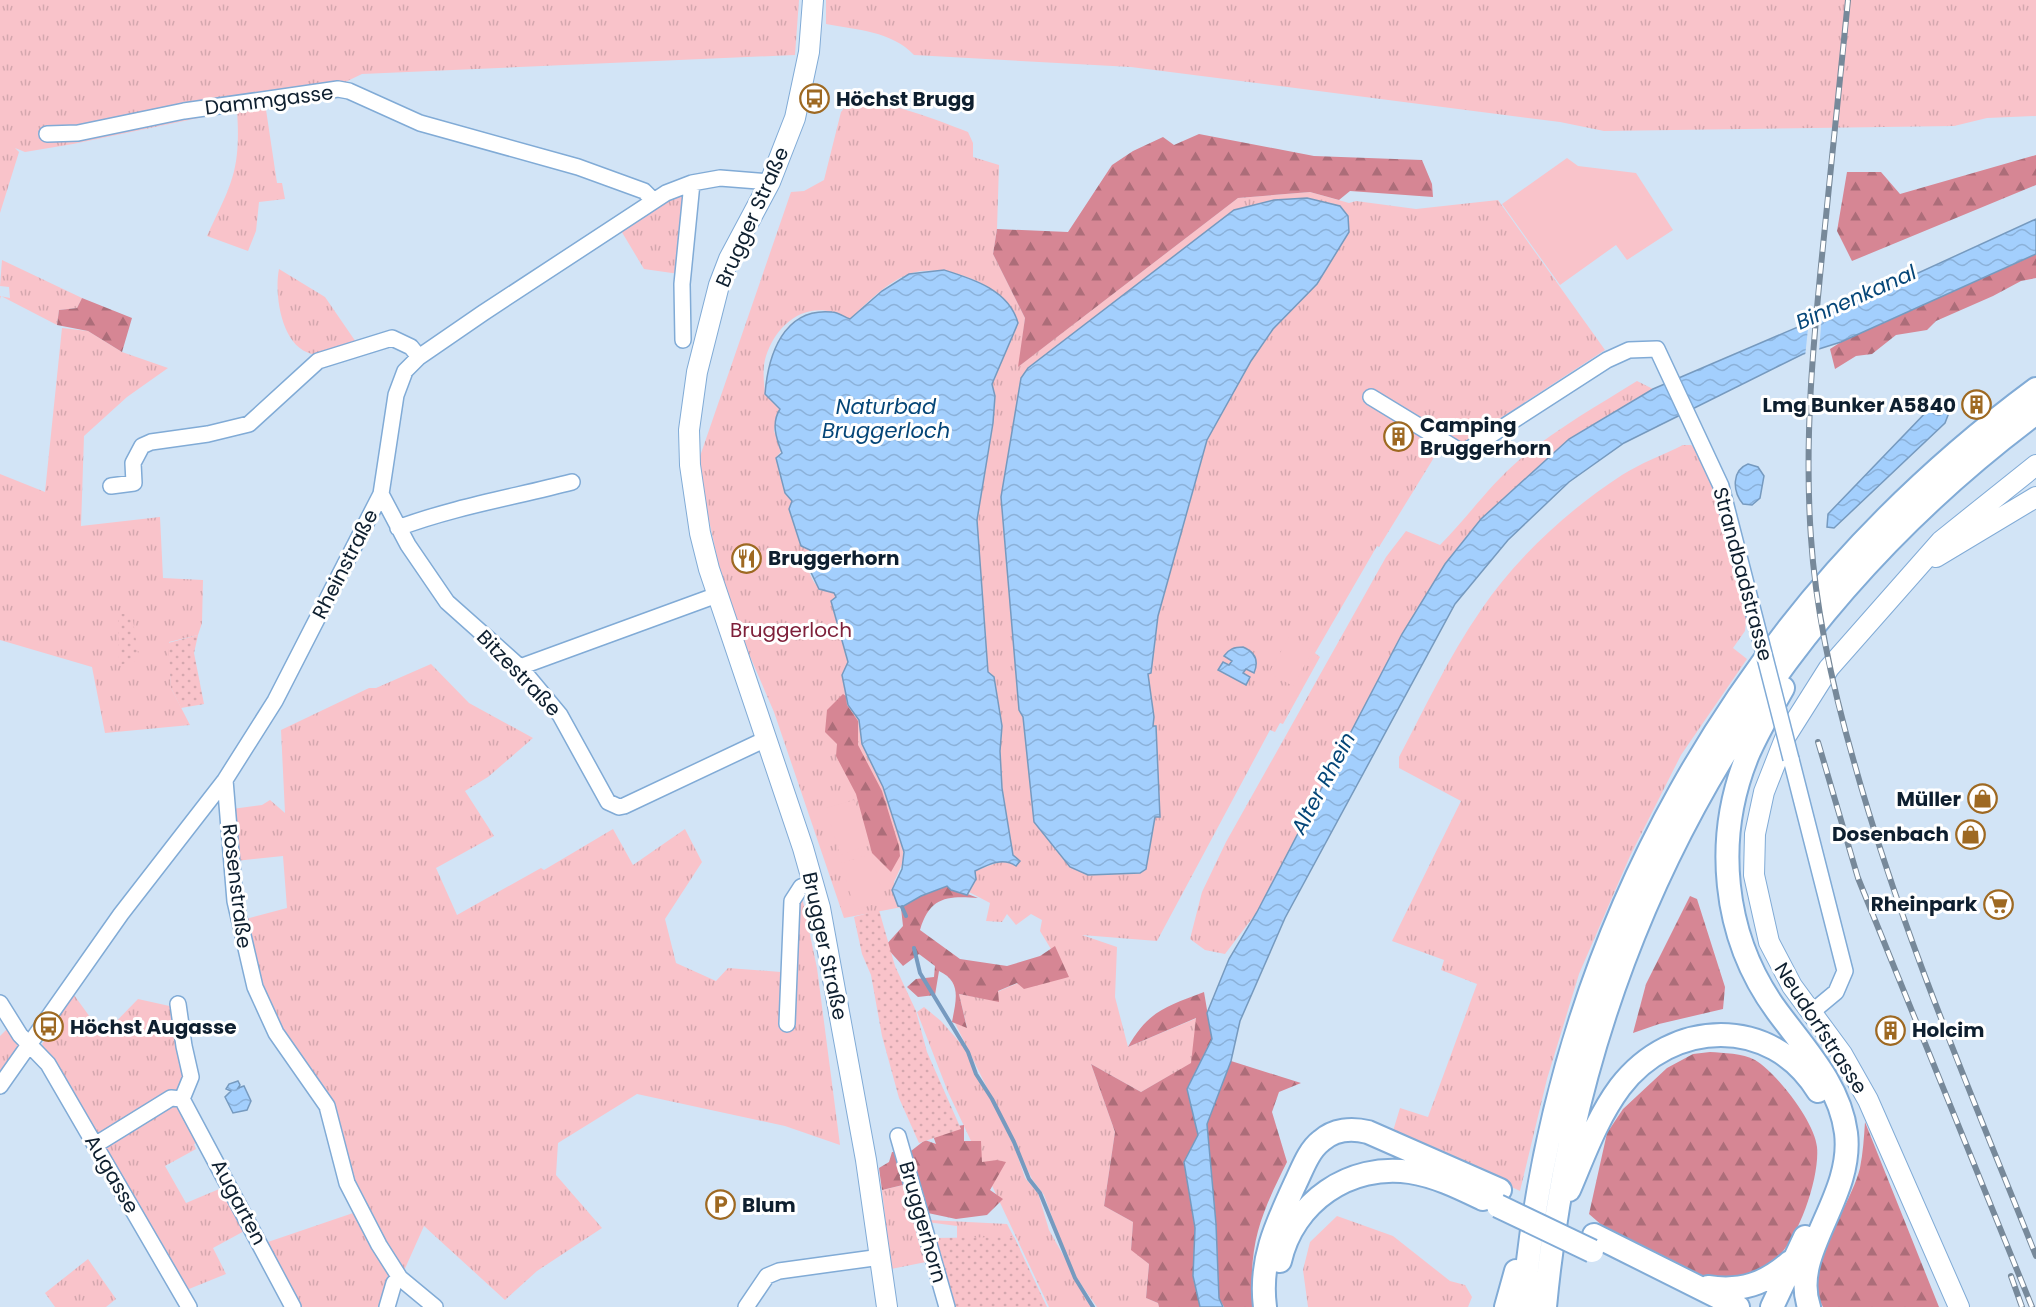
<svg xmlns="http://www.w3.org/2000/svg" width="2036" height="1307" viewBox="0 0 2036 1307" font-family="Poppins,sans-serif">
	<defs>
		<pattern id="grass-tufts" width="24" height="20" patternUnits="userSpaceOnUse" patternTransform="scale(1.5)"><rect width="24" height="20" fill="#f9c3ca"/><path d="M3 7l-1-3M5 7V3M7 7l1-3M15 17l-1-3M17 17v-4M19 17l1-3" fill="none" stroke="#d4a7ae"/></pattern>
		<pattern id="forest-firs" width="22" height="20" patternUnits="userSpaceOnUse" patternTransform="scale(1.5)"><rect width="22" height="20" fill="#d68694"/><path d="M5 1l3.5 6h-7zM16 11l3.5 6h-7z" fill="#ac6d79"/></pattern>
		<pattern id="garden-dots" width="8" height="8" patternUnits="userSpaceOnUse" patternTransform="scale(1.5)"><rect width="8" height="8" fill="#f9c3ca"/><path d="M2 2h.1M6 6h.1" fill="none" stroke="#d4a7ae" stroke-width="1.8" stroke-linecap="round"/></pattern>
		<pattern id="water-waves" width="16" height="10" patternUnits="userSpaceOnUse" patternTransform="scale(1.5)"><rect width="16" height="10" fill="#a3cffd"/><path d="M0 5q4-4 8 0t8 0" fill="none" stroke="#8bb1d9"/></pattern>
	</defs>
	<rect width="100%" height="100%" fill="#d2e4f6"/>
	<path fill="url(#grass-tufts)" d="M 0,0 L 799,0 L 795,55 L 362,74 L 339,85 L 265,103 L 277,183 L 282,183 L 285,199 L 259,202 L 256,231 L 248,251 L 207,236 C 232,183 241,170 237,110 L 73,144 L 25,152 L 15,148 L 19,152 L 0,213 Z
		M 826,0 L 2036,0 L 2036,116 L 1987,118 L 1954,126 L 1604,131 L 1560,122 L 1131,67 L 914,55 C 892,31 856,30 826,24 Z
		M 852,99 C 891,102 932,118 968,132 L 973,143 L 973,157 L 999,165 L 997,229 L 993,254 L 1025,318 L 1019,366 L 1238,198 L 1310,192 L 1349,203 L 1356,201 L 1416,209 L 1498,200 L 1605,350 L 1459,445 L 1446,438 L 1379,547 L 1377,546 L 1315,653 L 1320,657 L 1283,724 L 1280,723 L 1275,732 L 1270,730 L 1157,941 L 1082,935 L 1117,947 L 1115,997 L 1128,1047 L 1197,1018 L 1192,1063 L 1141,1092 L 1091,1064 L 1115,1132 L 1104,1206 L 1133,1222 L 1131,1249 L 1149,1264 L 1146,1298 L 1158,1303 L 1159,1307 L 1097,1307 L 1071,1270 L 1093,1307 L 1049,1307 L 948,1092 L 917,1012 L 924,1007 L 941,1021 L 963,1046 L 1014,1145 L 1025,1178 L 1038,1193 L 1049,1230 L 1071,1269 L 1044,1195 L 1032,1179 L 955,1023 L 967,1027 L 959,994 L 998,1001 L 997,992 L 1018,983 L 1068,977 L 1040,931 L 1042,920 L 1031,914 L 1016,925 L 1007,914 L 1002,922 L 986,921 L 990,903 L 969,892 L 970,886 L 976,879 L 975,871 L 999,862 L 1009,861 L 1013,856 L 1002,788 L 1000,752 L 1002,726 L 994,677 L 988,672 L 977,520 L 993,423 L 995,396 L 992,384 L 1018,323 C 1009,285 944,261 909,274 C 887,282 867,303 850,319 C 844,317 838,313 833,312 C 800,303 775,328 766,356 C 762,368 764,382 765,394 L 781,411 L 777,414 L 774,431 L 782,450 L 776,458 L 785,493 L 792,501 L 801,545 L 810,550 L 811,554 L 805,560 C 811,578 814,591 835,593 L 836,597 L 832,606 L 848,662 L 842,675 L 850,708 L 859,720 L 866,754 L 883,787 L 902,843 L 904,860 L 894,882 L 898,906 L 902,907 L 844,918 L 774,712 L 727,603 L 697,465 L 791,192 L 804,191 L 824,180 L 841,112 Z
		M 675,196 L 681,196 L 685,200 L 679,274 L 644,269 L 620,229 Z
		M 2,260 L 82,298 L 77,308 L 59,310 L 57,325 L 1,296 L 0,299 L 0,296 L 10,298 L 9,287 L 0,286 Z
		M 279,269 L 325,297 L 358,345 C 344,348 325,356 312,354 C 281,347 274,294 279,269 Z
		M 62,328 L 88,331 L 122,352 L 168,368 L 127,397 L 84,436 L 81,526 L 160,517 L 163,578 L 203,580 L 202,623 L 198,635 L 169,642 L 171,688 L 190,725 L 105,733 L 92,667 L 0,640 L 0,474 L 45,492 Z
		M 1637,381 L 1653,389 L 1569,439 L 1481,519 L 1445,564 L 1402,634 L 1257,912 L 1225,954 L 1205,950 L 1190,939 L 1202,892 L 1226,842 L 1386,557 L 1406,531 L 1440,545 C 1467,518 1489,486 1518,461 C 1554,430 1597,406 1637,381 Z
		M 1683,445 L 1691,445 L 1699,451 L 1718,497 L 1747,612 L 1745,631 L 1733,648 L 1747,659 L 1681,755 L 1630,856 L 1579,974 L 1547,1079 L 1520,1191 L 1393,1131 L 1400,1108 L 1428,1117 L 1477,984 L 1441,970 L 1444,960 L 1392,941 L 1461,801 L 1399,768 L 1399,757 C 1425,708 1449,656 1481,610 C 1517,557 1568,510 1622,475 C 1641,463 1663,455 1683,445 Z
		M 431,664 L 469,703 L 533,738 L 488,777 L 465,791 L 494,836 L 436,868 L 457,915 L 541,868 L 544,870 L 613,829 L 633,865 L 685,829 L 702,862 L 665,919 L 676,963 L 716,981 L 728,968 L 781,972 L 784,1028 L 799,897 L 802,897 L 817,968 L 840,1145 L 785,1126 L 637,1094 L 558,1143 L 556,1175 L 602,1228 L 537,1271 L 505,1300 L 424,1226 L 403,1273 L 360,1202 L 343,1146 L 269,1010 L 242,920 L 287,908 L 283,856 L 236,861 L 232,809 L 262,805 L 270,800 L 285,813 L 281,730 L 369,688 L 376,688 Z
		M 74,995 L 103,1035 L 138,999 L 174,1007 L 186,1071 L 179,1089 L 101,1134 L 94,1133 L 88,1125 L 42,1044 L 60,1019 L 57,1017 Z
		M 10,1026 L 21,1045 L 0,1074 L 0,1036 Z
		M 172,1104 L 181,1105 L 202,1141 L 194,1144 L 196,1149 L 165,1166 L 186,1203 L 224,1187 L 248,1229 L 213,1248 L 226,1274 L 184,1291 L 105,1150 L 108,1144 Z
		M 908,1184 L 931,1261 L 891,1269 L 882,1190 Z
		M 356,1212 L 392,1279 L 384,1307 L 298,1307 L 265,1243 Z
		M 1337,1216 L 1393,1236 L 1450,1281 L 1465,1285 L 1472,1297 L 1468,1307 L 1308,1307 L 1303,1270 L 1310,1242 Z
		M 929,1220 L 1007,1224 L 1020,1249 L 1006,1253 L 957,1243 L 957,1226 L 927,1222 Z
		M 88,1259 L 116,1299 L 106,1307 L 55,1307 L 45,1293 Z"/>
	<path fill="url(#forest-firs)" d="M 1199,134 L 1314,156 L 1422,160 L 1432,184 L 1433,197 L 1350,191 L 1339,200 L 1310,192 L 1238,198 L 1018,367 L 1025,318 L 993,254 L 997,229 L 1068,232 L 1112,165 L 1133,151 L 1163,137 L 1174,145 Z
		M 2036,155 L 2036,185 L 1852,261 L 1837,231 L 1847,172 L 1881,172 L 1900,194 Z
		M 2036,254 L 2036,278 L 2021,281 L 1993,296 L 1936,321 L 1927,330 L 1896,335 L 1872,354 L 1856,356 L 1835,369 L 1830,349 L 1841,342 Z
		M 82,298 L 132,318 L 122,352 L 88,331 L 57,325 L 59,310 L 77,308 Z
		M 843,694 L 846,696 L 847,705 L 858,721 L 858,745 L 882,791 L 899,846 L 900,856 L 891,872 L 872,853 L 856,794 L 836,756 L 837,744 L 825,732 L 827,710 Z
		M 947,886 L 978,898 C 948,896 930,896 920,930 L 960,959 L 1007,966 L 1040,956 L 1055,946 L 1069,977 L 1024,989 L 1017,983 L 998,991 L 999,1002 L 959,994 L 967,1028 L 952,1022 C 956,1000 962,982 939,971 L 935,995 L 918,997 L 907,987 L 916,979 L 934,977 L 935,966 L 919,954 L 903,966 L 885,946 L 903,926 L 901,908 L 921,896 Z
		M 1690,896 L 1697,899 L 1725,987 L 1723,1009 L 1659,1024 L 1633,1033 L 1646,984 Z
		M 1204,992 L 1212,1039 L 1187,1089 L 1198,1135 L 1184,1162 L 1195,1228 L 1193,1277 L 1200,1307 L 1159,1307 L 1158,1303 L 1146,1298 L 1149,1264 L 1131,1250 L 1133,1222 L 1104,1206 L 1115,1132 L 1091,1064 L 1141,1092 L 1191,1063 L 1196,1018 L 1128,1047 C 1148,1011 1167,1006 1204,992 Z
		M 1710,1052 C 1723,1053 1743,1053 1755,1060 C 1776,1072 1815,1122 1817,1147 C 1820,1178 1798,1241 1774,1261 C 1764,1270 1732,1280 1719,1279 C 1698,1278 1633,1246 1614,1234 C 1605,1228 1597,1221 1589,1214 L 1607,1133 L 1623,1109 L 1667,1068 L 1693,1054 Z
		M 1231,1061 L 1301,1083 L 1279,1092 L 1272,1112 L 1287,1162 C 1260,1216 1248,1244 1253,1307 L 1224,1307 L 1219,1298 L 1216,1224 L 1207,1124 Z
		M 1865,1122 L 1939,1307 L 1823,1307 C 1801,1270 1851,1206 1860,1168 C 1863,1153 1864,1137 1865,1122 Z
		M 964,1125 L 964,1141 L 981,1141 L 982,1162 L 997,1160 L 1006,1162 L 990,1190 L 1003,1199 L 987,1215 L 956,1219 L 909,1209 L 907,1184 L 882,1190 L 879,1168 L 889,1162 L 892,1152 L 911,1151 L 925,1140 L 936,1144 L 931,1130 Z"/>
	<path fill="url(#garden-dots)" d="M 118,614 L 132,614 L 139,660 L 119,665 Z
		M 198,635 L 194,653 L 204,704 L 181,708 L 171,688 L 168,643 Z
		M 879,910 L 895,966 L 916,1011 L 927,1052 L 961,1129 L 919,1143 L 899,1098 L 882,1036 L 871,975 L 862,954 L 854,917 Z
		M 1014,1237 L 1047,1307 L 951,1307 L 931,1238 Z"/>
	<path fill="#f9c3ca" d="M 1567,158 L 1578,166 L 1636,173 L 1673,230 L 1627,260 L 1616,245 L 1560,285 L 1502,204 Z
		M 1289,637 L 1313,650 L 1293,686 L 1269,673 Z
		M 854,800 L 868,846 L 840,855 L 826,808 Z
		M 871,854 L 885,901 L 855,910 L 841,863 Z"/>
	<path fill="url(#water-waves)" stroke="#769abf" stroke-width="1.5" d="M 1307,198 L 1340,206 L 1348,216 L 1349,232 L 1317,284 L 1273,329 L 1251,361 L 1207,440 L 1158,616 L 1151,673 L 1148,674 L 1154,717 L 1153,726 L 1156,726 L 1160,817 L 1155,817 L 1146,869 L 1140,873 L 1088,875 L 1070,867 L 1034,822 L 1023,717 L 1019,710 L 1001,497 L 1021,378 L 1028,368 L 1234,210 L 1274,200 Z
		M 2036,219 L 2036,254 L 1841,342 L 1803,354 L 1624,443 L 1569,482 L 1508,540 L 1455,604 L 1285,918 L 1240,1021 L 1231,1061 L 1207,1124 L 1216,1224 L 1219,1298 L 1223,1307 L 1200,1307 L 1193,1276 L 1195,1228 L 1184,1162 L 1198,1135 L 1187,1089 L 1212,1039 L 1207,1013 L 1229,959 L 1257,912 L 1402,634 L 1445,564 L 1481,519 L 1569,439 L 1653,389 L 1833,312 Z
		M 944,270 C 973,279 1009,290 1018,323 L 992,384 L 995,396 L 993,423 L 977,520 L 988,672 L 994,677 L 1002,726 L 1000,751 L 1002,788 L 1013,855 L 1020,861 L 1016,866 C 1003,857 989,864 975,871 L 976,879 L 967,895 L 951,890 L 947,886 L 921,896 L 902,907 L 898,906 L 892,890 L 902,869 L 904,852 L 883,787 L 862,744 L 859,720 L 848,705 L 842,675 L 848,662 L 831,601 L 836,597 L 834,593 L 819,589 L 805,560 L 811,554 L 810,550 L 801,546 L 789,509 L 792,501 L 785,493 L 776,458 L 782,453 C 776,438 771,423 780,409 L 765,394 C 768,356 783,307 832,312 C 838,312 844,317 850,319 L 882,291 L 909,274 Z
		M 1944,401 L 1950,410 L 1945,423 L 1834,528 L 1827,527 L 1828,514 L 1933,405 Z
		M 1748,464 L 1758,467 L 1764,476 L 1760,498 L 1752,505 L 1743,504 C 1732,491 1732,470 1748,464 Z
		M 1243,647 C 1255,652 1259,661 1254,673 L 1246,669 L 1243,673 L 1250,677 L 1246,685 L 1218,670 L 1223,662 L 1229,665 L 1232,661 L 1224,656 C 1229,649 1234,647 1243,647 Z
		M 238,1081 L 240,1085 L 238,1088 L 244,1086 L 251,1101 L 247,1110 L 233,1113 L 225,1097 L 231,1091 L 226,1089 L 229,1084 Z"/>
	<path fill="#d2e4f6" d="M 1822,314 L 1819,352 L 1805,357 L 1809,319 Z"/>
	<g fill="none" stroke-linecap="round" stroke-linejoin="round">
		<path stroke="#769abf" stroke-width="4" d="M 902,907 L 906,916
			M 914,948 L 920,973 L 968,1052 L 976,1074 L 992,1099 L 1014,1142 L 1029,1179 L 1040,1193 L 1075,1278 L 1093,1307"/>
		<defs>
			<path id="minor" d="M 47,134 L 78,133 L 184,111 L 338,89 L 349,91 L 420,123 L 578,167 L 644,191 L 653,200
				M 683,340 L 682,284 L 692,183
				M 1371,397 L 1463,453 L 1607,360 L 1629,350 L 1657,349 L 1721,486 L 1760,638
				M 111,486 L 134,483 L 133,463 L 142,446 L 151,442 L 208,434 L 249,424 L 318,361 L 392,338 L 411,347 L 419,357
				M 381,494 L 408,545 L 447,602 L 520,667 L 560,715 L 608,802 L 619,807 L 624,806 L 766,739
				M 398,528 C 454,507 514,497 572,482
				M 520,667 L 717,595
				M 1791,759 L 1845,971 L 1836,992 L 1812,1012
				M 225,780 L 235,901 L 255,987 L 276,1033 L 327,1106 L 347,1183 L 379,1245 L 400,1278 L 435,1307
				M 0,1003 L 20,1035 L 48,1064 L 189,1307
				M 178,1004 L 184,1046 L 191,1077 L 182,1099
				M 787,1024 L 792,901 L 801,887 L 814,882
				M 0,1086 L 121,914 L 225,780 L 275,701 L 381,494 L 396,395 L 405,371 L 419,357 L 483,313 L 666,193 L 692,183 L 720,178 L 770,182
				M 898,1136 L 947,1307
				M 95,1145 L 171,1098 L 182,1099 L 293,1307
				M 387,1307 L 394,1283 L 400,1278
				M 746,1307 L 767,1276 L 779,1271 L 881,1257"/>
			<path id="major" d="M 813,0 L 809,52 L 795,118 L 770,182 L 729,259 L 719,285 L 697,372 L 689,430 L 690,465 L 700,533 L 709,569 L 803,848 L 820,908 L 866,1160 L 887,1307
				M 1936,557 L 2036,497
				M 1959,1307 L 1868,1100 L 1842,1054 L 1792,986 L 1769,942 L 1754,875 L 1755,834 L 1764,792 L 1786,736 L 1829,668 L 1941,541 L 2036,465"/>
			<path id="highway" d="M 1783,688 C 1771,709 1759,730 1749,752 C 1713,837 1722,936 1777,1011 C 1805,1049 1840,1085 1846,1133 C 1854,1198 1790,1252 1809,1307
				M 1569,1190 C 1584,1155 1597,1118 1620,1087 C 1672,1019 1771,1015 1818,1091
				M 1594,1235 L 1738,1307
				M 1280,1261 C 1293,1202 1350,1163 1410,1172 C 1436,1176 1460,1188 1483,1199
				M 1708,1287 C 1741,1292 1765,1284 1790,1262
				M 1265,1307 C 1259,1261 1276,1225 1295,1184 C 1302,1170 1308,1151 1321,1141 C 1334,1129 1352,1128 1368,1132 L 1500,1190
				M 1506,1307 L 1516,1271
				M 1523,1307 C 1556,937 1737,610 2036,389
				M 1545,1307 C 1579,948 1745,630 2036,413
				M 1772,1307 L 1805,1237"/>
		</defs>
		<use href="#minor" stroke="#81abd6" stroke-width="18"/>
		<use href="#major" stroke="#81abd6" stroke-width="22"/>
		<use href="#highway" stroke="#81abd6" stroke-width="26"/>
		<use href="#minor" stroke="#fff" stroke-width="15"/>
		<use href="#major" stroke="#fff" stroke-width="20"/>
		<use href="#highway" stroke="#fff" stroke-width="22"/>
		<defs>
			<path id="rail" d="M 1848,0 C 1840,82 1831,164 1823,246 C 1813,344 1804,440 1811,538 C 1816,614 1833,689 1854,762 C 1901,931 1971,1093 2036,1256
				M 1818,742 L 1858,878 L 2032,1307
				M 2011,1276 L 2022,1307"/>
		</defs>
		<use href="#rail" stroke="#77899a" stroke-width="6"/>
		<use href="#rail" stroke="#fff" stroke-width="4" stroke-dasharray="11" stroke-linecap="butt"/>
		<defs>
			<path id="minor-bridge" d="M 1760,638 L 1791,759"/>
			<path id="highway-bridge" d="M 1498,1206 L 1592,1251"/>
		</defs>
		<use href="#minor-bridge" stroke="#81abd6" stroke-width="18" stroke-linecap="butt"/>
		<use href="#highway-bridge" stroke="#81abd6" stroke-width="26" stroke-linecap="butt"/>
		<use href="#minor-bridge" stroke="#fff" stroke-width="15"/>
		<use href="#highway-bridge" stroke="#fff" stroke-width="22"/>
	</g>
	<defs>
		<symbol id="bus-ring" viewBox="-11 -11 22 22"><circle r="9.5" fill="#fff" stroke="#9e6922" stroke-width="1.5"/><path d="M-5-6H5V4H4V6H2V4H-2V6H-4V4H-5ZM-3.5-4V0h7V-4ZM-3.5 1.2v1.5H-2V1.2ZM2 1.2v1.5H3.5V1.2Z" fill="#9e6922"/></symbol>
		<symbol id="building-ring" viewBox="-11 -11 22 22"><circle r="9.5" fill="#fff" stroke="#9e6922" stroke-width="1.5"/><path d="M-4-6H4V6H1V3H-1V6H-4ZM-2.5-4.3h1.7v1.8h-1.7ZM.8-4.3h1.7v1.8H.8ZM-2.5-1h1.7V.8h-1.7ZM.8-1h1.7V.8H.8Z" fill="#9e6922"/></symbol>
		<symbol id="restaurant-ring" viewBox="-11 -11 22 22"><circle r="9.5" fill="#fff" stroke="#9e6922" stroke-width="1.5"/><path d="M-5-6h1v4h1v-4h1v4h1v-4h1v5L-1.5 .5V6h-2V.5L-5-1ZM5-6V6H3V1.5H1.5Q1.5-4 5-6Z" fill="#9e6922"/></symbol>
		<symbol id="shop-ring" viewBox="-11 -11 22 22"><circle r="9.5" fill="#fff" stroke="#9e6922" stroke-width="1.5"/><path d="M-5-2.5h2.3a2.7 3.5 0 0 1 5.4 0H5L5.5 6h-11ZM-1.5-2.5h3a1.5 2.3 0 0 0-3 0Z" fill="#9e6922"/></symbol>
		<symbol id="supermarket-ring" viewBox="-11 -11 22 22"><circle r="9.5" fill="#fff" stroke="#9e6922" stroke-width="1.5"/><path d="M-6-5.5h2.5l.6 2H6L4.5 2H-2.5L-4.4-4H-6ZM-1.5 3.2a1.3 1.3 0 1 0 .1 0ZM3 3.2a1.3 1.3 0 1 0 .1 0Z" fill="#9e6922"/></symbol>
		<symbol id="parking-ring" viewBox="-11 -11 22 22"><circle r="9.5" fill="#fff" stroke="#9e6922" stroke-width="1.5"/><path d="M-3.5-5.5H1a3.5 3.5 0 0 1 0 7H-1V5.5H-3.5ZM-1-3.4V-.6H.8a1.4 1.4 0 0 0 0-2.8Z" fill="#9e6922"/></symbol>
	</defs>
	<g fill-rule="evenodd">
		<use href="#bus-ring" x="798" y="82" width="33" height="33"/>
		<use href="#building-ring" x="1960" y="388" width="33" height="33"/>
		<use href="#building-ring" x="1382" y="420" width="33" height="33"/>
		<use href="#restaurant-ring" x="730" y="542" width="33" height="33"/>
		<use href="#shop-ring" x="1966" y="782" width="33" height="33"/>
		<use href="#shop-ring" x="1954" y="818" width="33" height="33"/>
		<use href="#supermarket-ring" x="1982" y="888" width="33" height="33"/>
		<use href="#bus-ring" x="32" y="1010" width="33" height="33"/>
		<use href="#building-ring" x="1874" y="1014" width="33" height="33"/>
		<use href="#parking-ring" x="704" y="1188" width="33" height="33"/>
	</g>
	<g text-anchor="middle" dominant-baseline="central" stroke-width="6" stroke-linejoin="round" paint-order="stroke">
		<g font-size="20" font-weight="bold" fill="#0e1f2f" stroke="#fff" text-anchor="start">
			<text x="836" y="99">Höchst Brugg</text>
			<text x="1956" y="405" text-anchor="end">Lmg Bunker A5840</text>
			<text x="1420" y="425">Camping<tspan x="1420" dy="23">Bruggerhorn</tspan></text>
			<text x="768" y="558">Bruggerhorn</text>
			<text x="1961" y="799" text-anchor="end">Müller</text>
			<text x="1949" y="834" text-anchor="end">Dosenbach</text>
			<text x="1977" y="904" text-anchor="end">Rheinpark</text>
			<text x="70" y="1027">Höchst Augasse</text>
			<text x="1912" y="1030">Holcim</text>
			<text x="742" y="1205">Blum</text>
		</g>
		<g font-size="20" fill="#0e1f2f" stroke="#fff">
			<text transform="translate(269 100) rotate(-7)">Dammgasse</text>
			<text transform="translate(752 217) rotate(-66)">Brugger Straße</text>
			<text transform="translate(345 564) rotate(-63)">Rheinstraße</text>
			<text transform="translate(1743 574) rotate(75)">Strandbadstrasse</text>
			<text transform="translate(519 673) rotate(46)">Bitzestraße</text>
			<text transform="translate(237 886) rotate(83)">Rosenstraße</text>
			<text transform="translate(825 946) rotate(78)">Brugger Straße</text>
			<text transform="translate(1821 1028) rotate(57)">Neudorfstrasse</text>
			<text transform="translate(112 1174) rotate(60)">Augasse</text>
			<text transform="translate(239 1202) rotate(62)">Augarten</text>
			<text transform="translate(923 1222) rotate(74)">Bruggerhorn</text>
		</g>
		<g font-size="20" fill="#7e203a" stroke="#fff">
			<text x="791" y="630">Bruggerloch</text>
		</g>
		<g font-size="21" font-style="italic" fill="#054678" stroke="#fff">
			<text transform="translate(1856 297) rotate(-24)">Binnenkanal</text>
			<text x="886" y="406">Naturbad<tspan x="886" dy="24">Bruggerloch</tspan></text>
			<text transform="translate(1323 783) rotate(-62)">Alter Rhein</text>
		</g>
	</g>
</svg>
